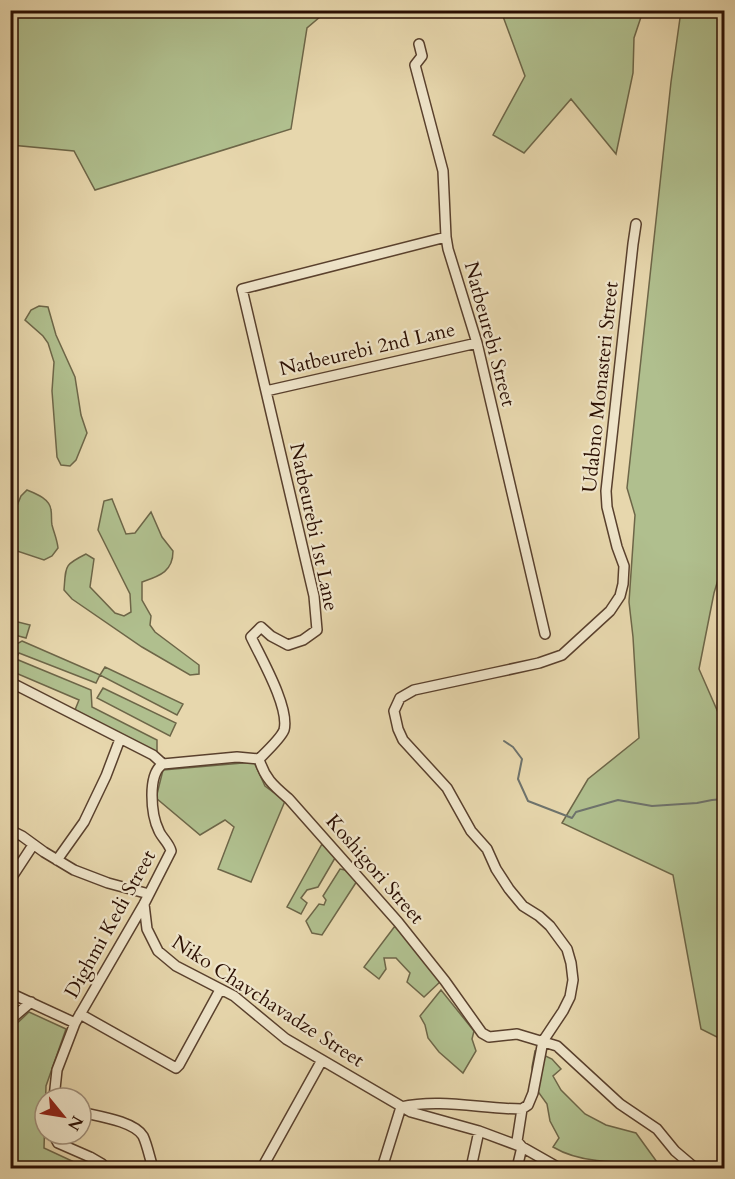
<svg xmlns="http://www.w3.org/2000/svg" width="735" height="1179" viewBox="0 0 735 1179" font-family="Cardo,serif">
	<rect width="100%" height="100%" fill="#e7d7ad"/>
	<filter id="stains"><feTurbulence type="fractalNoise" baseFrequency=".00333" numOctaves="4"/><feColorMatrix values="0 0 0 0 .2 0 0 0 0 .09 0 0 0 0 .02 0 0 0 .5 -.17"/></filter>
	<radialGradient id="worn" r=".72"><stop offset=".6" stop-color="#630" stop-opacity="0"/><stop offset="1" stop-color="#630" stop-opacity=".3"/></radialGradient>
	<path fill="#b0bf8e" stroke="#6d6648" stroke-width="1.5" d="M 11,10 L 327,10 L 327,11 L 307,28 L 291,129 L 95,190 L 74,151 L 11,145 Z
		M 501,11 L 643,11 L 634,38 L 633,73 L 616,154 L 571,99 L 524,153 L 493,135 L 525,76 Z
		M 681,11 L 724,11 L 724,560 L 714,593 L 699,669 L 724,726 L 724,1092 L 719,1090 L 721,1039 L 701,1029 L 673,875 L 562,823 L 588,779 L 639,738 L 633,637 L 629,602 L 635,515 L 627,488 L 671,82 Z
		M 39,306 L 48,307 L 56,335 L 75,377 L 81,415 L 87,433 L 76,460 L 70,466 L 61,465 L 57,457 L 52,391 L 54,362 L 48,343 L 43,336 L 25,320 L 31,310 Z
		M 27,490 C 37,494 50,499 51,510 C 52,515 51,520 52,525 C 54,533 57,539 58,548 L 52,556 L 44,560 L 11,549 L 11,520 L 21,496 Z
		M 112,499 L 126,534 L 135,533 L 151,512 L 162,537 L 173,551 C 173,572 159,576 142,582 L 142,600 L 151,616 L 150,625 L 155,632 L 199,665 L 199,674 L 190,675 L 142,647 L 72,599 L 64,590 C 66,565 64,565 86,554 L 94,559 L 90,587 L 115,613 L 124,616 L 131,612 L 130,594 L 98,530 L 104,501 Z
		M 10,620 L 30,625 L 26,638 L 11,634 Z
		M 22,641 L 100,675 L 105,667 L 183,704 L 177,715 L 100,675 L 96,683 L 19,653 L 16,659 L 91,690 L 92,707 L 157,740 L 157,753 L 75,710 L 79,700 L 11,671 L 10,645 L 13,646 Z
		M 103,688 L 176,723 L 170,736 L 97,698 Z
		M 254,762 L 265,786 L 285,801 L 251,882 L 218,869 L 234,827 L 225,820 L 200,835 L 156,798 L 163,770 Z
		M 322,844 L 335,858 L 318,887 L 307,890 L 301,898 L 307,903 L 301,914 L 287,907 Z
		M 340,869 L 345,870 L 357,881 L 322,935 L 312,933 L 306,921 L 319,904 L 324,905 L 326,900 L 323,896 Z
		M 395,926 L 441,981 L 424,997 L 407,982 L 410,973 L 396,958 L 384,958 L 386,969 L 379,979 L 364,967 Z
		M 441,990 L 474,1031 L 472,1039 L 476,1051 L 463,1073 L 439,1052 L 428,1038 L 425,1025 L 420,1016 Z
		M 29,1012 L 66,1029 L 46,1086 L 44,1148 L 87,1168 L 11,1168 L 11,1029 Z
		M 535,1051 L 552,1059 L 561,1069 L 553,1076 L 561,1090 L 585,1114 L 606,1125 L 636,1133 L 657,1162 C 623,1162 583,1165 553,1147 L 559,1138 L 550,1121 L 547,1104 L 534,1086 L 532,1067 Z"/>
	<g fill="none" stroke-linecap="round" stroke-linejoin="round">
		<path stroke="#6e736d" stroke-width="2" d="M 504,741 L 513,747 L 522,759 L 518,779 L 528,801 L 572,818 L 576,812 L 618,800 L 652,806 L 697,803 L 712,800 L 724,799"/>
		<defs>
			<path id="minor" d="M 419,44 L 422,56 L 415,65 L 443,171 L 446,237 L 448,249 L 477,343 L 545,634
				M 266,391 L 477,343
				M 10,682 L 153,755 L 163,764
				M 259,759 C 266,752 281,738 284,730 C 290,708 261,658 251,637 L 261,627 L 271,636 L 288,645 L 303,640 L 317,630 L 314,596 L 242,289 L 446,237
				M 259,759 C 265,779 274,786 289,799 L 398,922 L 445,981 L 482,1033 L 489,1037 L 517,1034 L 557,1046 L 620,1104 L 657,1129 L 675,1151 L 695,1168
				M 163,764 L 237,757 L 259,759
				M 10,830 L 22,836 L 44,852 L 74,870 L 108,883 L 149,894
				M 57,860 L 84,822 L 106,776 L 120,739
				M 10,880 L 33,845
				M 144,904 L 147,929 L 158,951 L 176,966 L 234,996 L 286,1039 L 411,1112 L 479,1131 L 522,1147 L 559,1168
				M 10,993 L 75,1023
				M 80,1014 L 176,1068 L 179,1065 L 220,990
				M 10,1020 L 31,1002
				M 54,1098 L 57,1070 L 75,1023 L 144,904 L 171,851 C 169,843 162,838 159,831 C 151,815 147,774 163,764
				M 81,1112 C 97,1116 134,1121 143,1136 C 147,1144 150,1159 153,1168
				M 53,1134 L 58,1143 L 90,1157 L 102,1164 L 106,1168
				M 262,1168 L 322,1060
				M 382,1168 L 401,1107 C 440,1098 482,1109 522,1109 L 528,1105 L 533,1093 L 543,1041 L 563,1011 L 570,997 L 573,980 L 571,963 L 567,949 L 550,926 L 539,916 L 523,906 L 509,889 L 496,869 L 487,849 L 471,831 L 447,788 L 403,740 L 398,729 L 394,711 L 400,698 L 414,690 L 493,673 L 539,663 L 562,655 L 610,611 L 620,596 L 623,584 L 624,566 L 617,547 L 607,507 L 606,491 L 633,244 L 636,224
				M 471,1168 L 479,1131
				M 517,1168 L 522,1147 L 517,1141 L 522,1109"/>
		</defs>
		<use href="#minor" stroke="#59402d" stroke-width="12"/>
		<use href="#minor" stroke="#efe5ca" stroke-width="9"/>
	</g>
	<g text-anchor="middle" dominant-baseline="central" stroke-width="4.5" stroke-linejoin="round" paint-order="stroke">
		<g font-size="20" fill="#2a0e02" stroke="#efe5ca">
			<text transform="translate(490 334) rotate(75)">Natbeurebi Street</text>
			<text transform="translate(367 349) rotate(-13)">Natbeurebi 2nd Lane</text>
			<text transform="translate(600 387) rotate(-84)">Udabno Monasteri Street</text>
			<text transform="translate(314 527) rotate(78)">Natbeurebi 1st Lane</text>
			<text transform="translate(375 869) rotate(49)">Koshigori Street</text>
			<text transform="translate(110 924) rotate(-61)">Dighmi Kedi Street</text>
			<text transform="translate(268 1001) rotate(33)">Niko Chavchavadze Street</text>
		</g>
	</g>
	<rect width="735" height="1179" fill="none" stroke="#e7d7ad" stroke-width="36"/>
	<rect x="12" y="12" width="711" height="1155" fill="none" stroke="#2a0e02" stroke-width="3"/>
	<rect x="18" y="18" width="699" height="1143" fill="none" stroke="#2a0e02" stroke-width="1.5"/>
	<g transform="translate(63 1116) rotate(120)"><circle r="28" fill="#efe5ca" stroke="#a08f7a" stroke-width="1.5"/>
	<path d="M0-4.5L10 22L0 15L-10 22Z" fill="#8f2418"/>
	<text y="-9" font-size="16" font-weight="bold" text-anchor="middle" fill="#2a0e02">N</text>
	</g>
	<rect width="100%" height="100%" filter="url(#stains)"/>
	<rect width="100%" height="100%" fill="url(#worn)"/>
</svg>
